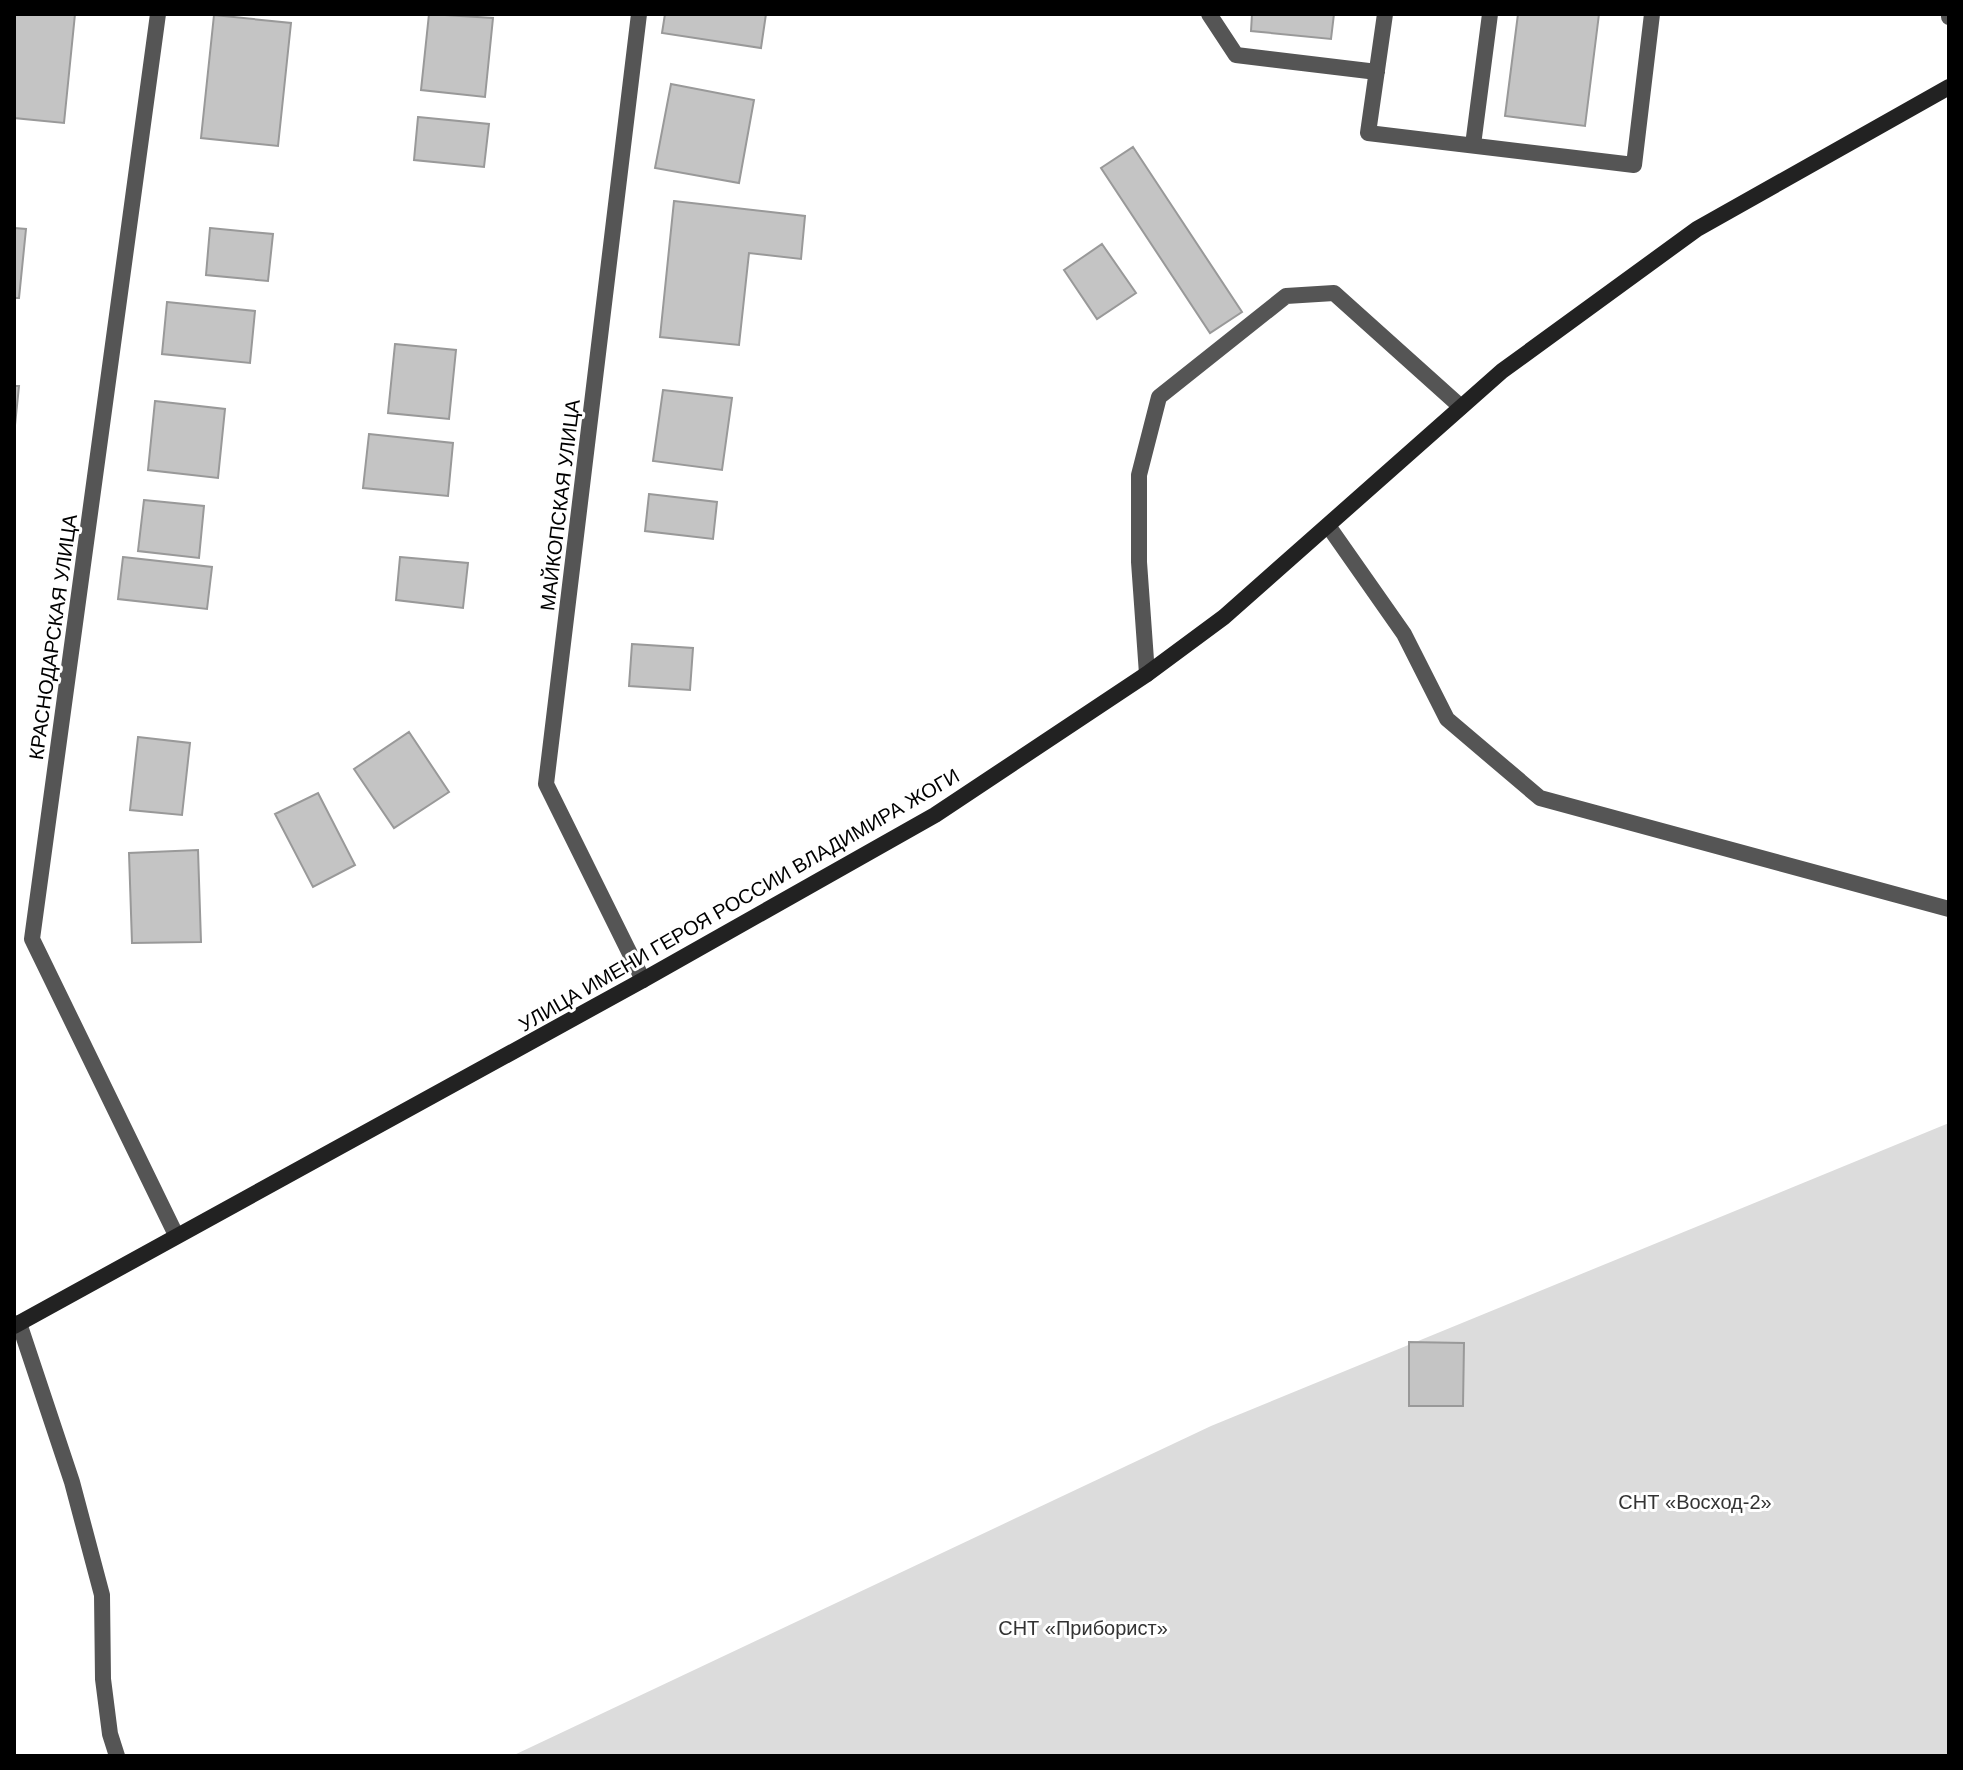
<svg xmlns="http://www.w3.org/2000/svg" width="1963" height="1770" viewBox="0 0 1963 1770" font-family="Arial,sans-serif">
	<rect width="100%" height="100%" fill="#fff"/>
	<path fill="#dcdcdc" d="M 1949,1123 L 1949,1756 L 512,1756 L 1211,1426 Z"/>
	<path fill="#c4c4c4" stroke="#999" stroke-width="2" d="M 14,14 L 75,14 L 64,123 L 14,118 Z
		M 429,14 L 493,18 L 485,97 L 421,90 Z
		M 665,14 L 766,14 L 761,48 L 662,33 Z
		M 1252,14 L 1334,14 L 1331,39 L 1251,31 Z
		M 1518,14 L 1599,14 L 1585,126 L 1505,116 Z
		M 214,15 L 291,23 L 278,146 L 201,138 Z
		M 671,84 L 754,100 L 739,183 L 655,168 Z
		M 418,117 L 489,124 L 484,167 L 414,160 Z
		M 1133,147 L 1242,312 L 1210,333 L 1101,168 Z
		M 674,201 L 805,216 L 801,259 L 749,253 L 739,345 L 660,337 Z
		M 14,228 L 26,229 L 19,298 L 14,298 Z
		M 210,228 L 273,234 L 268,281 L 206,275 Z
		M 1102,244 L 1136,293 L 1097,319 L 1064,270 Z
		M 167,302 L 255,311 L 250,363 L 162,354 Z
		M 395,344 L 456,350 L 449,419 L 388,413 Z
		M 14,386 L 19,386 L 14,435 Z
		M 663,390 L 732,398 L 722,470 L 653,461 Z
		M 155,401 L 225,409 L 218,478 L 148,470 Z
		M 369,434 L 453,443 L 448,496 L 363,488 Z
		M 649,494 L 717,502 L 713,539 L 645,531 Z
		M 144,500 L 204,506 L 199,558 L 138,551 Z
		M 123,557 L 212,567 L 207,609 L 118,599 Z
		M 400,557 L 468,563 L 463,608 L 396,600 Z
		M 632,644 L 693,648 L 690,690 L 629,686 Z
		M 409,732 L 449,792 L 394,828 L 354,769 Z
		M 138,737 L 190,743 L 182,815 L 130,810 Z
		M 318,793 L 355,865 L 313,887 L 275,814 Z
		M 198,850 L 201,942 L 132,943 L 129,853 Z
		M 1409,1342 L 1464,1343 L 1463,1406 L 1409,1406 Z"/>
	<g fill="none" stroke-linecap="round" stroke-linejoin="round">
		<path stroke="#555" stroke-width="16" d="M 1209,14 L 1236,55 L 1377,72
			M 1385,14 L 1368,133 L 1634,165 L 1652,14
			M 1949,14 L 1949,17
			M 1473,145 L 1490,14
			M 1147,674 L 1139,562 L 1139,475 L 1159,397 L 1286,296 L 1334,293 L 1461,407"/>
		<path stroke="#555" stroke-width="16" d="M 158,14 L 32,939 L 176,1235
			M 639,14 L 546,784 L 643,980
			M 1329,527 L 1404,634 L 1447,719 L 1540,798 L 1949,909
			M 19,1323 L 72,1482 L 102,1595 L 103,1679 L 110,1734 L 117,1756"/>
		<path stroke="#222" stroke-width="16" d="M 14,1326 L 643,980 L 935,815 L 1147,674 L 1224,617 L 1502,371 L 1697,229 L 1949,87"/>
	</g>
	<g text-anchor="middle" dominant-baseline="central" stroke-width="6" stroke-linejoin="round" paint-order="stroke">
		<g font-size="20" fill="#000" stroke="#fff">
			<text transform="translate(560 505) rotate(-83)">МАЙКОПСКАЯ УЛИЦА</text>
			<text transform="translate(53 637) rotate(-82)">КРАСНОДАРСКАЯ УЛИЦА</text>
			<text transform="translate(739 900) rotate(-30)">УЛИЦА ИМЕНИ ГЕРОЯ РОССИИ ВЛАДИМИРА ЖОГИ</text>
		</g>
		<g font-size="20" fill="#333" stroke="#fff">
			<text x="1695" y="1502">СНТ «Восход-2»</text>
			<text x="1083" y="1628">СНТ «Приборист»</text>
		</g>
	</g>
	<rect width="1963" height="1770" fill="none" stroke="#000000" stroke-width="32"/>
</svg>
